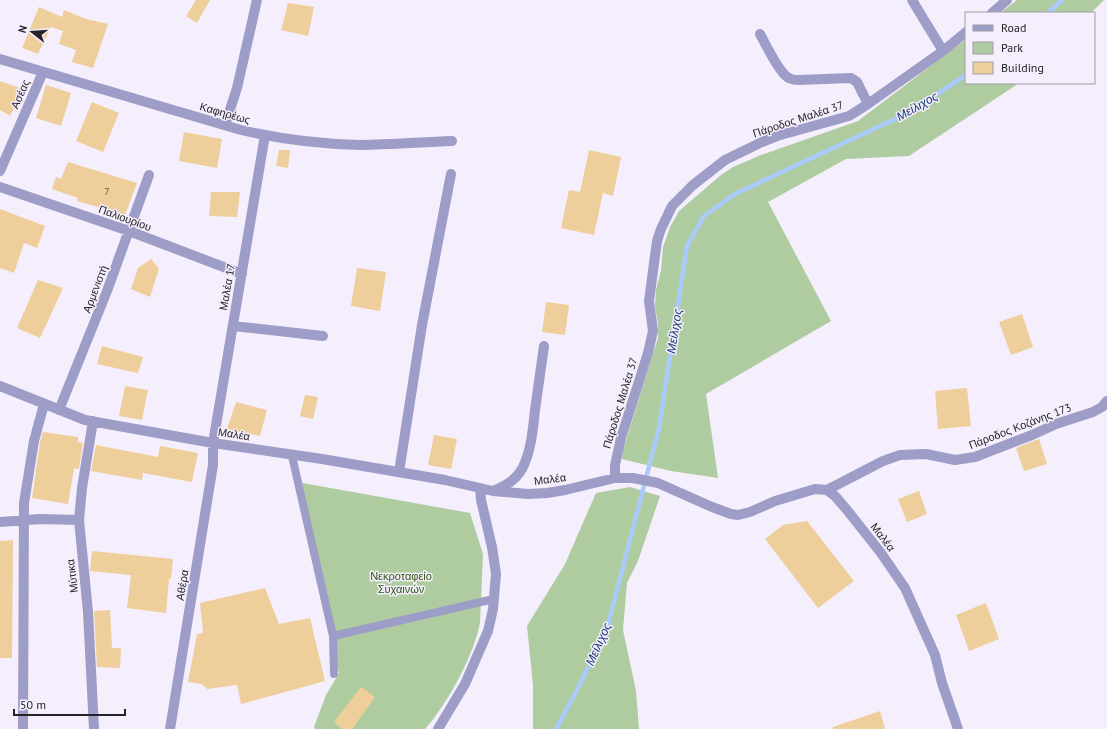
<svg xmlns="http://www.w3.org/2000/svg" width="1107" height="729" viewBox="0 0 1107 729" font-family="'PT Sans',sans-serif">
	<rect width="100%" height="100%" fill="#f5eefc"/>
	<path fill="#afcca0" d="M 1017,0 L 1104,0 L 1091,13 L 1000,13 Z
		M 966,39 L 966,83 L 1019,83 L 909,156 L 846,159 L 768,202 L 831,321 L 706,394 L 718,478 L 671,471 L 622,459 L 623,450 L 658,338 L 658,324 L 655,306 L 656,290 L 661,270 L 663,247 L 670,227 L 679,211 L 721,175 L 733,167 L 761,155 L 858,121 Z
		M 297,482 L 470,513 L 483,554 L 480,623 C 473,657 448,703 425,729 L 315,729 L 314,727 L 326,695 L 339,673 Z
		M 630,487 L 660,496 L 638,561 L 627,583 L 623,630 L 636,691 L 639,729 L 533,729 L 533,685 L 527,626 L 565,564 L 596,493 Z"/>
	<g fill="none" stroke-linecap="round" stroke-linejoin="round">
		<path stroke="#aacafa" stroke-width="4.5" d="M 1048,13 L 1062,0
			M 556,729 L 577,690 L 606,632 L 659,428 L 687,246 L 704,216 L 735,194 L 910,112 L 966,75"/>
	</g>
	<path fill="#eece9a" d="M 196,0 L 210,0 L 197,23 L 186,16 Z
		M 288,3 L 314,7 L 308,36 L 281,30 Z
		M 39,7 L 62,17 L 64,10 L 86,19 L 108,24 L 93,68 L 72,62 L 76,50 L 59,44 L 63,31 L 51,27 L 38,54 L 22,48 Z
		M 0,81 L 23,89 L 10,116 L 0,110 Z
		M 46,85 L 71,93 L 61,126 L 36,118 Z
		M 92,102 L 119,113 L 103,152 L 76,141 Z
		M 184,132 L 222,139 L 217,168 L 179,161 Z
		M 279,150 L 290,150 L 288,168 L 276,166 Z
		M 589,150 L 621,157 L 613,196 L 603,193 L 594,235 L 561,228 L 569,190 L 580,192 Z
		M 68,162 L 137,183 L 125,215 L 77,201 L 78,198 L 52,189 L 56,177 L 61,179 Z
		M 211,192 L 240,192 L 237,217 L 209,216 Z
		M 0,209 L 45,226 L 37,248 L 24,243 L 14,273 L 0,268 Z
		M 151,259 L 159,269 L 150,297 L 131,289 L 138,268 Z
		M 357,268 L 386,272 L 380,311 L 351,306 Z
		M 38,280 L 63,288 L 40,338 L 17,328 Z
		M 546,302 L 569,305 L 565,335 L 542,332 Z
		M 1022,314 L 1033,347 L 1011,355 L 999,322 Z
		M 102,346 L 143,357 L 138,373 L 97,364 Z
		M 125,386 L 148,390 L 142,420 L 119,416 Z
		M 967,388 L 971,426 L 938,429 L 935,391 Z
		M 305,395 L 318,397 L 313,419 L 300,416 Z
		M 236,402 L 267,410 L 260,436 L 227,429 Z
		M 43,432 L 78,437 L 78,442 L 83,443 L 79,469 L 74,468 L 68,504 L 32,498 L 40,442 Z
		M 434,435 L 457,439 L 451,469 L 428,465 Z
		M 1039,439 L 1047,464 L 1024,471 L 1016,448 Z
		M 96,445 L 158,457 L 160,446 L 198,453 L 192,482 L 143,473 L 142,480 L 91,471 Z
		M 919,491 L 927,514 L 907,522 L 898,499 Z
		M 807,521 L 854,581 L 818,608 L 765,539 L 783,525 Z
		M 13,540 L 12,658 L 0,658 L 0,541 Z
		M 92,551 L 173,559 L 171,579 L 169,579 L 166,613 L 127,608 L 131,575 L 90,571 Z
		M 265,588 L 279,624 L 310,618 L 325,681 L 241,704 L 237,685 L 207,689 L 202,684 L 188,682 L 197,634 L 203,633 L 200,603 Z
		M 986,603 L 999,639 L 969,651 L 956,615 Z
		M 110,610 L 112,648 L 121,648 L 120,668 L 97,667 L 94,611 Z
		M 361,687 L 375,697 L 352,729 L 342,729 L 334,722 Z
		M 880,711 L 885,729 L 833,729 L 833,727 Z"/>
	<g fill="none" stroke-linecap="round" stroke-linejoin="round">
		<path stroke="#9d9dc7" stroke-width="8" d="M 292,456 L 333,636 L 334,674
			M 333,636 L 494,599"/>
		<path stroke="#9d9dc7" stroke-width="10" d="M 912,0 L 943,51
			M 992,13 L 1007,0
			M 760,34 C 766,45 777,68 786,76 C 789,79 793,80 798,80 L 851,78 L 857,82 L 868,104
			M 0,59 L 241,130 C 280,139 320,144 360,145 C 390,145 421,142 452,141
			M 225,125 L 237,88 L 257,0
			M 0,171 L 43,72
			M 0,187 L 129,231 L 242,274
			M 233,326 L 323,336
			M 0,386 L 85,420 L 213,443 L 322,459 L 445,480 L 493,491 L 528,494 L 547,493 L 565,490 L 615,478 L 633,478 L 658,483 L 712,507 L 731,514 L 738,515 L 750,512 L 775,501 L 815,489 L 827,490 L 835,496 L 847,510 L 881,553 L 905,588 L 935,655 L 942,683 L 958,729
			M 59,410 L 107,291 L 149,175
			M 93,421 L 82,488 L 79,520 L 88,612 L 94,729
			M 399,472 L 422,325 L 451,174
			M 615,478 L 615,465 L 621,438 L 648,353 L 653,331 L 649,301 L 657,241 L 661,229 L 672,206 L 693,185 L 725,160 L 762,142 L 777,136 L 849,116 L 868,104 L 943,51 L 966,32
			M 827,490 L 883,461 L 900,455 L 926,454 L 955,460 L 975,457 L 1032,435 L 1056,424 L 1093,412 L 1102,407 L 1107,401
			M 493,491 C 505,486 515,481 522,469 C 531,452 533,429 535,410 C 538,389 541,368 544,346
			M 0,522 L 40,519 L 79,520
			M 23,729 L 24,503 L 34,441 L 44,404
			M 170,729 L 206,508 L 213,465 L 213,443 L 265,135
			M 438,729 L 465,684 L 488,631 L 493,609 L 496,574 L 492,547 L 481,500 L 480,488"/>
	</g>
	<g text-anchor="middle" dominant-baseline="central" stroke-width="3" stroke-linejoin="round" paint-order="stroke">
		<g font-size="9" fill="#574e44">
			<text x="107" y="191">7</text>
		</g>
		<g font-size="11" fill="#252327" stroke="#f5eefc">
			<text transform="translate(20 94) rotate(-66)">Ασέας</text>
			<text transform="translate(225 113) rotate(16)">Καφηρέως</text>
			<text transform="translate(798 119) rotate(-18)">Πάροδος Μαλέα 37</text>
			<text transform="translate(125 218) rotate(20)">Παλιουρίου</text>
			<text transform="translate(227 287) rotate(-80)">Μαλέα 17</text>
			<text transform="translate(95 289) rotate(-69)">Αρμενιστή</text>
			<text transform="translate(620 403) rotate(-73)">Πάροδος Μαλέα 37</text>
			<text transform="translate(1020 426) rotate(-21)">Πάροδος Κοζάνης 173</text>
			<text transform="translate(234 434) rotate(9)">Μαλέα</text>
			<text transform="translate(550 479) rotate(-7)">Μαλέα</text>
			<text transform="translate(883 537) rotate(52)">Μαλέα</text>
			<text transform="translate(72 576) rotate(-97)">Μύτικα</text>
			<text transform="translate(182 585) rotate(-81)">Αθέρα</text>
		</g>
		<g font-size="11" fill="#2c5511" stroke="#f5eefc">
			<text x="401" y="576">Νεκροταφείο<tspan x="401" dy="13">Συχαινών</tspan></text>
		</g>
		<g font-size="12" font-style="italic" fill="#113770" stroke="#f5eefc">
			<text transform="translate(917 106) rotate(-30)">Μείλιχος</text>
			<text transform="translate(674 331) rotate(-81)">Μείλιχος</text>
			<text transform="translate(598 644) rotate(-66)">Μείλιχος</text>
		</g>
	</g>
	<rect x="965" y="12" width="130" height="72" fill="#f5eefc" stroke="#a29da7"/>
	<rect x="973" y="25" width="20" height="6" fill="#9d9dc7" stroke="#a29da7"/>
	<text x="1001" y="32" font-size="12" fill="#252327">Road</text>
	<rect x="973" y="42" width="20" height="12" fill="#afcca0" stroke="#a29da7"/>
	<text x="1001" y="52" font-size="12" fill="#252327">Park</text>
	<rect x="973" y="62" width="20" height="12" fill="#eece9a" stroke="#a29da7"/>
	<text x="1001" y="72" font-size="12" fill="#252327">Building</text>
	<g transform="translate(32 32) rotate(287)" stroke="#f5eefc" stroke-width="3" paint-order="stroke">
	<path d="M0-3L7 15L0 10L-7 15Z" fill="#252327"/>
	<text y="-6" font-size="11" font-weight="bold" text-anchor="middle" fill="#252327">N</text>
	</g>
	<path d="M14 709v6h111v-6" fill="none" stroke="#252327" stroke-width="2"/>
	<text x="20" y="709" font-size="12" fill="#252327" stroke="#f5eefc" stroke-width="3" paint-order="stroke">50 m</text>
</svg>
